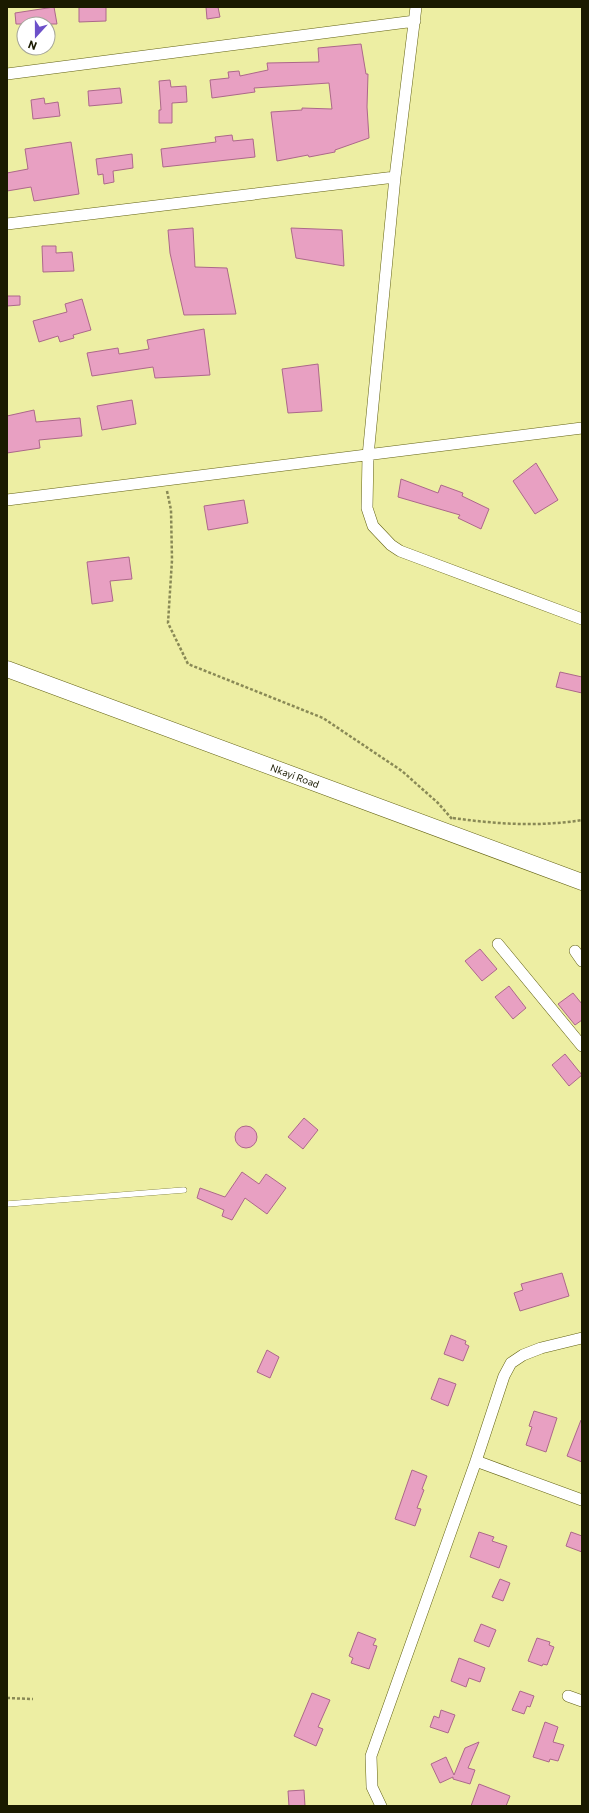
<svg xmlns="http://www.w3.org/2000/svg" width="589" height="1813" viewBox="0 0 589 1813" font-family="Commissioner,sans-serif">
	<rect width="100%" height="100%" fill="#edeea3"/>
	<path fill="#e8a0c2" stroke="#ac688a" d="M 54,7 L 57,24 L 16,24 L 15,13 Z
		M 79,7 L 106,7 L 106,21 L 79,22 Z
		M 206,7 L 218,7 L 220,17 L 207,19 Z
		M 361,44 L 366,74 L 368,74 L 367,107 L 369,138 L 335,150 L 335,152 L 309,157 L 308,155 L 277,161 L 271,112 L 302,110 L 302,108 L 332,109 L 329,83 L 254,88 L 255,92 L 212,98 L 210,80 L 229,78 L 228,72 L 239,71 L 240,76 L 268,70 L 267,63 L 319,62 L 318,48 Z
		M 170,80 L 171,87 L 186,86 L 187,102 L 172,103 L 172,123 L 159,123 L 159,110 L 161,110 L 159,81 Z
		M 120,88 L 122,103 L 89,106 L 88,91 Z
		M 44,98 L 45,104 L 58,102 L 60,116 L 33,119 L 31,100 Z
		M 232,135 L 233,141 L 253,139 L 255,157 L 163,167 L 161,149 L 216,142 L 215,137 Z
		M 71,142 L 79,194 L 34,201 L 31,187 L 7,191 L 7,173 L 28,169 L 25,149 Z
		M 132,154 L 133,168 L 113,171 L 114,182 L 104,184 L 103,174 L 98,175 L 96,159 Z
		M 193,228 L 195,267 L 227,268 L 236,314 L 184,315 L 170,253 L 168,230 Z
		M 291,228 L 342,230 L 344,266 L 296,258 Z
		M 42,246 L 56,246 L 56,253 L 72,252 L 74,271 L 43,272 Z
		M 7,296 L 20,296 L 20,305 L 7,306 Z
		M 82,299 L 91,330 L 73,335 L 74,338 L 60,342 L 58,336 L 39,342 L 33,321 L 67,312 L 65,304 Z
		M 204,329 L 210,375 L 155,378 L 153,367 L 92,376 L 87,353 L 118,348 L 119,354 L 149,349 L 147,340 Z
		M 318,364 L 322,411 L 288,413 L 282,369 Z
		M 132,400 L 136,424 L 102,430 L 97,406 Z
		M 34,410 L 36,422 L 80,418 L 82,436 L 39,440 L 40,448 L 7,453 L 7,416 Z
		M 536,463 L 558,500 L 535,514 L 513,481 Z
		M 401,479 L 438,493 L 441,485 L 463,493 L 462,496 L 489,509 L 481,529 L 458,518 L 460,515 L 398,497 Z
		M 244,500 L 248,523 L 208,530 L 204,506 Z
		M 129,557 L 132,579 L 110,581 L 113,601 L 92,604 L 87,562 Z
		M 560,672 L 582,677 L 582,693 L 556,687 Z
		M 480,949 L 497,969 L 482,981 L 465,961 Z
		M 509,986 L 526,1008 L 513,1019 L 495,997 Z
		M 573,993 L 582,1004 L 582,1020 L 575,1025 L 558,1004 Z
		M 565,1054 L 582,1075 L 569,1086 L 552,1065 Z
		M 304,1118 L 318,1130 L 303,1149 L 288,1137 Z
		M235 1137a11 11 0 1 1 22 0a11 11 0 1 1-22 0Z
		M 242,1172 L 259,1184 L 266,1174 L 286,1188 L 267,1214 L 245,1198 L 232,1220 L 222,1216 L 224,1210 L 197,1198 L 200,1188 L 225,1197 Z
		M 562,1273 L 569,1296 L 520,1311 L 514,1293 L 523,1290 L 521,1284 Z
		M 451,1335 L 466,1341 L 465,1344 L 469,1346 L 463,1361 L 444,1354 Z
		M 267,1350 L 279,1357 L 270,1378 L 257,1372 Z
		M 439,1378 L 456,1384 L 448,1406 L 431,1399 Z
		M 534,1411 L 557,1418 L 546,1452 L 526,1445 L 532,1427 L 529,1426 Z
		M 581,1420 L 582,1420 L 582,1462 L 567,1456 Z
		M 412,1470 L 427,1476 L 422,1489 L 424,1490 L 417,1508 L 421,1509 L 415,1526 L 395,1519 Z
		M 479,1532 L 494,1537 L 492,1541 L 507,1546 L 499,1568 L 470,1557 Z
		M 571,1532 L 582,1536 L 582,1552 L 566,1546 Z
		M 500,1579 L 510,1583 L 503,1601 L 492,1597 Z
		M 481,1624 L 496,1630 L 489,1647 L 474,1641 Z
		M 358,1632 L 376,1639 L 373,1645 L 377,1646 L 369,1669 L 351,1663 L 353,1658 L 349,1656 Z
		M 537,1638 L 550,1642 L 549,1645 L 554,1647 L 547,1665 L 543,1664 L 542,1666 L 528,1661 Z
		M 459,1658 L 485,1668 L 480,1682 L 469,1678 L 466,1687 L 451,1681 Z
		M 520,1691 L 534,1696 L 530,1707 L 527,1706 L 524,1714 L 512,1710 Z
		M 312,1693 L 330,1700 L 318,1727 L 323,1729 L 316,1746 L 294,1736 Z
		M 441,1710 L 455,1715 L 448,1733 L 430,1727 L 434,1716 L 439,1718 Z
		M 545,1722 L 558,1727 L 553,1742 L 564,1745 L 558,1761 L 550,1759 L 549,1762 L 533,1757 Z
		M 479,1742 L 468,1768 L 475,1770 L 470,1784 L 453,1779 L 453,1777 L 440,1783 L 431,1764 L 446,1757 L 454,1775 L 465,1748 Z
		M 479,1784 L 510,1796 L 506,1806 L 471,1806 Z
		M 304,1790 L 305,1806 L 289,1806 L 288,1791 Z"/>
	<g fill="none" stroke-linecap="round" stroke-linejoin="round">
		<defs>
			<path id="service" d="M 7,1204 L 184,1190"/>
			<path id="minor" d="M 416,7 L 395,177 L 368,456 L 367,508 L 373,526 L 391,545 L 400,551 L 582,619
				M 7,74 L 415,21
				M 7,224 L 395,177
				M 7,500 L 582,428
				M 498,944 L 582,1046
				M 575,951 L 582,961
				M 476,1461 L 582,1500
				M 568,1696 L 582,1701
				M 381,1806 L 372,1787 L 371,1756 L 476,1461 L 504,1376 L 511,1363 L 523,1355 L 541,1348 L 582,1338"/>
			<g id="secondary">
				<path id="s1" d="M 7,669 L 582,882"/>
			</g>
		</defs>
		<use href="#service" stroke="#636214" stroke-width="6"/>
		<use href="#minor" stroke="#636214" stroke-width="12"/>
		<use href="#secondary" stroke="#636214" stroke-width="17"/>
		<path stroke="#898956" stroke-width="2.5" stroke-dasharray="3 2" stroke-linecap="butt" d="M 167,491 L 171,510 L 172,560 L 168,623 L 188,664 L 323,718 L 402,771 L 438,803 L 452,819
			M 453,818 C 495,824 540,827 582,820
			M 7,1698 L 33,1699"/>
		<use href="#service" stroke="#fff" stroke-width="5.5"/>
		<use href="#minor" stroke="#fff" stroke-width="11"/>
		<use href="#secondary" stroke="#fff" stroke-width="16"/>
	</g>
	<g text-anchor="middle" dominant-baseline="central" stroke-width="3" stroke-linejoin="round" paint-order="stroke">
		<g font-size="10" fill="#1a1a00" stroke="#fff">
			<text stroke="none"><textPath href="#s1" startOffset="307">Nkayi Road</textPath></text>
		</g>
	</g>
	<rect width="589" height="1813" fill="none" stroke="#1a1a00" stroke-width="16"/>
	<g transform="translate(36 36) rotate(201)"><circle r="19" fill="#ffffff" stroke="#a3a399"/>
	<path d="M0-3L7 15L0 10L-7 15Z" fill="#6c50c9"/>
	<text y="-6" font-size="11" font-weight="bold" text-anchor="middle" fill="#1a1a00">N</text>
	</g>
</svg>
